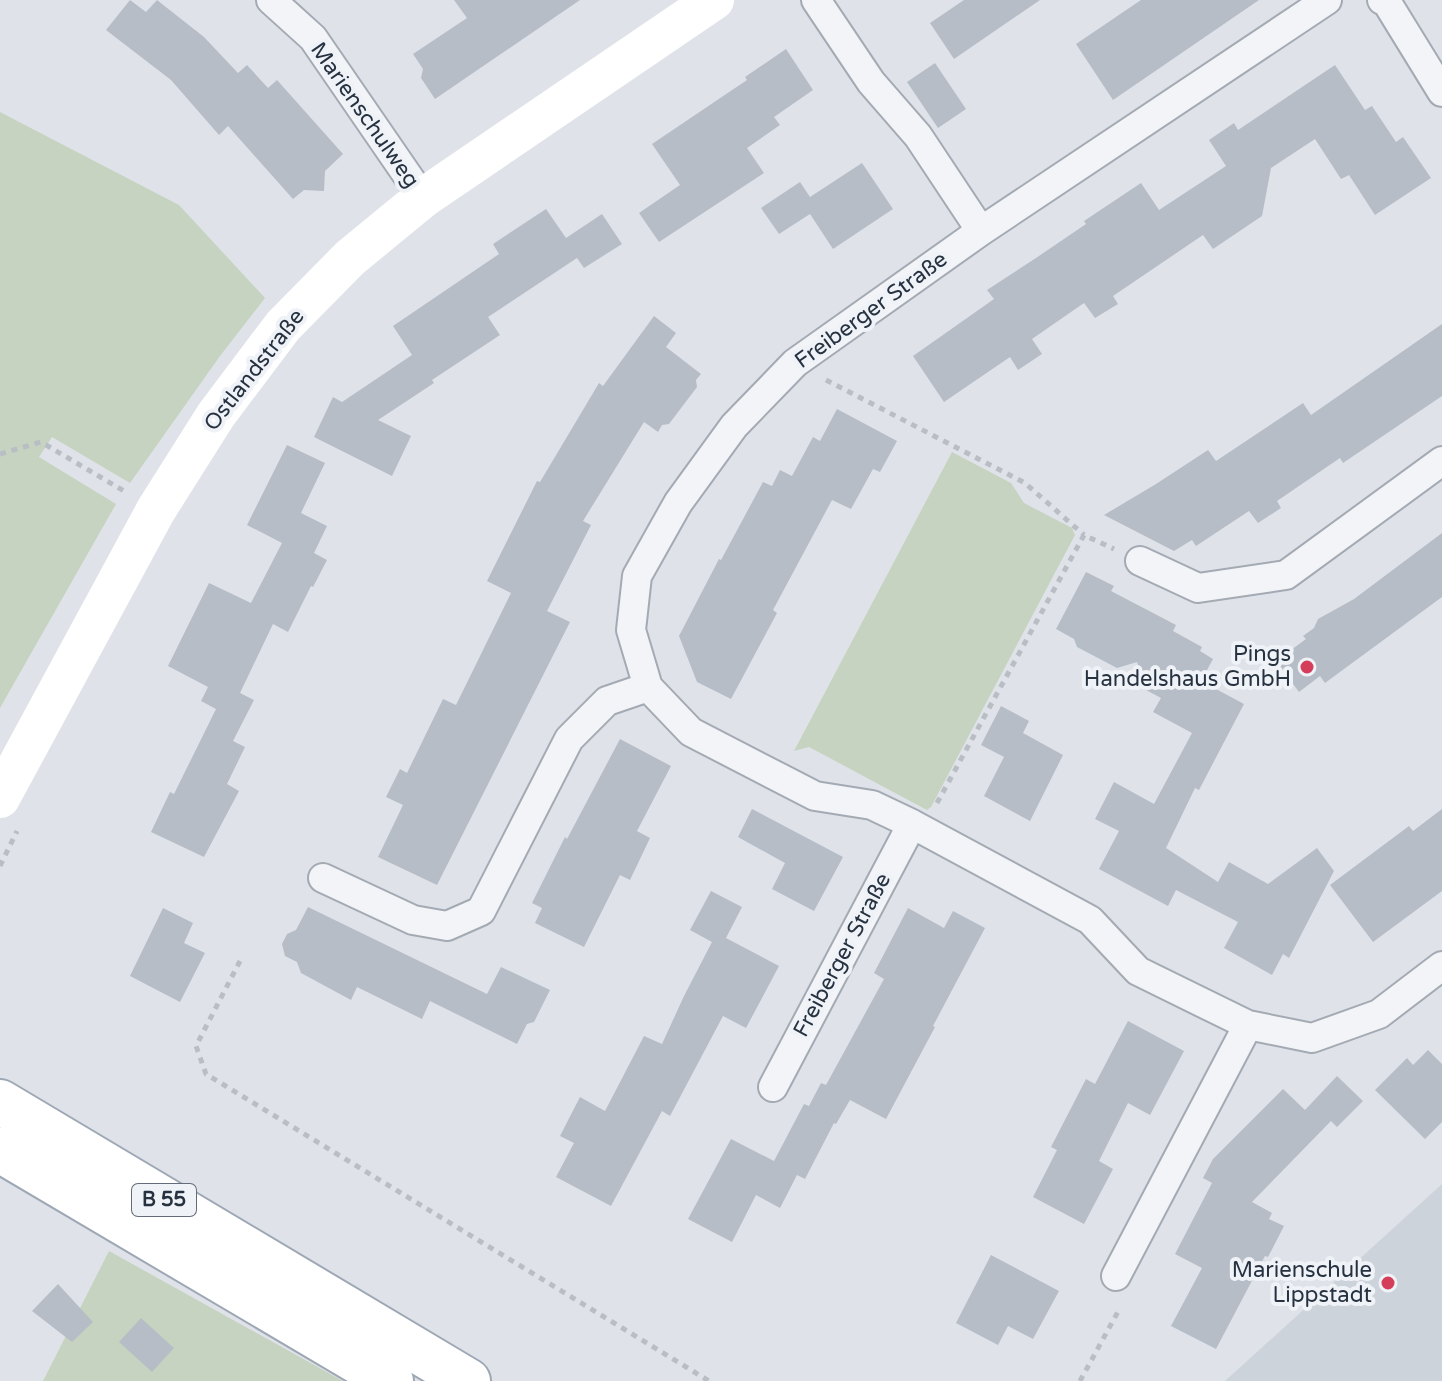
<svg xmlns="http://www.w3.org/2000/svg" width="1442" height="1381" viewBox="0 0 1442 1381" font-family="'Varela Round',sans-serif">
	<rect width="100%" height="100%" fill="#dfe3e9"/>
	<path fill="#cdd3db" d="M 1442,1184 L 1442,1381 L 1225,1381 Z"/>
	<path fill="#c6d3c0" d="M 0,112 L 179,205 L 265,298 L 220,356 L 130,483 L 52,437 L 39,457 L 116,504 L 0,708 Z
		M 952,452 L 1011,483 L 1024,503 L 1072,528 L 1075,535 L 931,807 L 927,810 L 809,747 L 794,751 Z
		M 109,1251 L 343,1381 L 43,1381 Z"/>
	<path fill="#b6bdc6" d="M 130,0 L 146,12 L 157,0 L 204,37 L 238,73 L 247,65 L 268,88 L 277,80 L 343,154 L 325,171 L 324,191 L 304,190 L 293,199 L 228,126 L 219,135 L 171,80 L 106,30 Z
		M 454,0 L 580,0 L 435,99 L 421,78 L 423,69 L 413,54 L 467,18 Z
		M 964,0 L 1040,0 L 954,59 L 930,23 Z
		M 1141,0 L 1259,0 L 1113,100 L 1076,44 Z
		M 786,49 L 813,90 L 774,117 L 780,125 L 747,148 L 764,173 L 659,242 L 639,213 L 680,185 L 652,144 L 747,80 L 745,77 Z
		M 935,63 L 966,109 L 938,128 L 907,82 Z
		M 1335,65 L 1365,110 L 1372,106 L 1396,142 L 1403,137 L 1431,178 L 1375,215 L 1349,175 L 1341,179 L 1315,139 L 1271,168 L 1262,216 L 1213,249 L 1203,235 L 1113,296 L 1118,304 L 1095,318 L 1084,303 L 1032,339 L 1042,354 L 1018,370 L 1010,357 L 944,402 L 913,356 L 994,299 L 987,290 L 1036,258 L 1086,224 L 1084,221 L 1141,183 L 1159,210 L 1226,166 L 1209,140 L 1234,123 L 1238,130 Z
		M 862,163 L 893,209 L 833,249 L 810,214 L 779,234 L 761,208 L 800,182 L 810,197 Z
		M 546,209 L 566,238 L 602,214 L 622,244 L 584,268 L 577,258 L 488,317 L 500,335 L 432,380 L 434,383 L 378,420 L 411,436 L 392,476 L 314,437 L 333,397 L 342,402 L 412,355 L 393,326 L 499,254 L 493,244 Z
		M 654,316 L 676,333 L 666,347 L 701,374 L 696,380 L 697,387 L 669,424 L 662,425 L 658,432 L 644,422 L 583,521 L 591,525 L 547,611 L 570,622 L 437,885 L 378,857 L 403,805 L 386,797 L 400,769 L 407,773 L 443,699 L 456,705 L 511,593 L 487,581 L 537,481 L 540,482 L 599,383 L 603,386 Z
		M 1442,324 L 1442,396 L 1343,463 L 1340,458 L 1277,501 L 1281,508 L 1258,523 L 1249,511 L 1196,546 L 1192,540 L 1174,551 L 1104,515 L 1156,484 L 1208,450 L 1216,461 L 1303,403 L 1311,415 Z
		M 837,409 L 897,441 L 880,472 L 873,469 L 851,509 L 832,500 L 773,610 L 777,613 L 731,699 L 697,682 L 679,636 L 719,559 L 721,560 L 763,482 L 772,486 L 780,470 L 792,476 L 813,437 L 820,441 Z
		M 287,445 L 325,463 L 301,513 L 327,526 L 314,553 L 327,560 L 313,587 L 311,586 L 288,632 L 273,624 L 240,693 L 254,700 L 233,741 L 245,747 L 227,784 L 239,791 L 204,857 L 151,832 L 170,792 L 174,794 L 216,709 L 201,701 L 208,687 L 168,666 L 209,583 L 251,603 L 282,543 L 247,525 Z
		M 1442,533 L 1442,597 L 1325,683 L 1320,676 L 1299,692 L 1276,661 L 1306,639 L 1303,636 L 1314,628 L 1318,619 L 1354,599 Z
		M 1086,572 L 1114,586 L 1111,591 L 1176,625 L 1173,631 L 1202,647 L 1200,651 L 1213,659 L 1201,681 L 1244,704 L 1199,790 L 1195,788 L 1166,848 L 1218,882 L 1229,862 L 1268,884 L 1317,848 L 1334,871 L 1289,958 L 1283,954 L 1272,975 L 1224,948 L 1238,922 L 1176,890 L 1168,906 L 1099,869 L 1119,831 L 1095,819 L 1114,782 L 1154,804 L 1192,733 L 1153,712 L 1161,698 L 1146,690 L 1137,662 L 1117,668 L 1077,647 L 1074,639 L 1056,629 Z
		M 1001,706 L 1029,721 L 1023,733 L 1063,755 L 1030,821 L 984,796 L 1004,757 L 981,745 Z
		M 620,739 L 671,766 L 637,831 L 650,838 L 630,880 L 620,875 L 584,947 L 535,923 L 542,908 L 532,903 L 565,837 L 567,839 Z
		M 752,809 L 843,857 L 814,911 L 772,889 L 785,863 L 738,837 Z
		M 1442,809 L 1442,891 L 1373,942 L 1330,885 L 1409,826 L 1413,831 Z
		M 711,891 L 742,907 L 726,938 L 779,966 L 746,1028 L 723,1016 L 670,1116 L 662,1111 L 611,1206 L 556,1177 L 574,1143 L 560,1136 L 580,1097 L 605,1111 L 644,1036 L 662,1044 L 684,996 L 712,942 L 690,930 Z
		M 308,907 L 487,994 L 501,967 L 550,990 L 534,1022 L 527,1024 L 517,1044 L 430,1001 L 422,1019 L 357,987 L 351,1000 L 301,973 L 297,962 L 285,956 L 282,944 L 287,934 L 296,930 Z
		M 163,908 L 193,923 L 184,943 L 205,953 L 180,1002 L 130,976 Z
		M 908,908 L 944,928 L 953,911 L 985,928 L 933,1026 L 935,1027 L 886,1119 L 850,1100 L 836,1124 L 834,1123 L 805,1179 L 797,1175 L 780,1208 L 756,1195 L 732,1242 L 688,1219 L 731,1139 L 774,1161 L 804,1104 L 809,1106 L 821,1083 L 826,1085 L 884,979 L 874,973 Z
		M 1128,1021 L 1184,1051 L 1150,1115 L 1128,1103 L 1099,1161 L 1113,1169 L 1084,1224 L 1033,1197 L 1057,1150 L 1051,1147 L 1086,1079 L 1095,1084 Z
		M 1428,1050 L 1442,1064 L 1442,1122 L 1425,1139 L 1375,1090 L 1407,1058 L 1413,1065 Z
		M 1337,1076 L 1363,1101 L 1337,1127 L 1331,1121 L 1252,1202 L 1272,1213 L 1269,1219 L 1284,1226 L 1268,1257 L 1265,1256 L 1216,1349 L 1171,1326 L 1202,1268 L 1175,1254 L 1212,1183 L 1203,1178 L 1213,1159 L 1283,1089 L 1305,1110 Z
		M 991,1255 L 1059,1291 L 1033,1339 L 1008,1326 L 998,1345 L 956,1323 Z
		M 58,1284 L 93,1322 L 72,1342 L 32,1311 Z
		M 141,1318 L 174,1348 L 152,1372 L 119,1342 Z"/>
	<g fill="none" stroke-linecap="round" stroke-linejoin="round">
		<defs>
			<path id="street" d="M 271,0 L 313,38 L 423,198
				M 816,0 L 871,82 L 918,136 L 981,231
				M 1327,0 L 981,231 L 795,363 L 734,426 L 678,503 L 637,576 L 631,630 L 648,687 L 691,732 L 815,796 L 872,805 L 912,824 L 1090,920 L 1138,971 L 1248,1025 L 1312,1038 L 1379,1014 L 1442,966
				M 1382,0 L 1386,1 L 1442,92
				M 1140,561 L 1198,588 L 1286,575 L 1442,461
				M 323,878 L 413,920 L 447,926 L 481,911 L 569,739 L 607,701 L 648,687
				M 773,1087 L 912,824
				M 1116,1276 L 1248,1025"/>
			<path id="primary" d="M 0,1102 L 468,1381
				M 0,1150 L 391,1381"/>
		</defs>
		<use href="#street" stroke="#a4aab3" stroke-width="32"/>
		<use href="#primary" stroke="#9ea8b5" stroke-width="48"/>
		<path stroke="#b9bec4" stroke-width="5" stroke-dasharray="6 6" stroke-linecap="butt" d="M 826,380 L 1025,483 L 1084,535
			M 0,454 L 41,442 L 124,491
			M 937,803 L 1084,535 L 1114,549
			M 0,866 L 17,831
			M 240,961 L 196,1046 L 206,1074 L 709,1381
			M 1080,1381 L 1120,1308"/>
		<use href="#street" stroke="#f2f4f7" stroke-width="28"/>
		<path stroke="#fff" stroke-width="40" d="M 0,798 L 156,510 L 216,415 L 283,326 L 350,258 L 423,198 L 714,0"/>
		<use href="#primary" stroke="#fff" stroke-width="44"/>
	</g>
	<g fill="#d53e5a" stroke="#eff2f7" stroke-width="3">
		<circle cx="1307" cy="667" r="8"/>
		<circle cx="1388" cy="1283" r="8"/>
	</g>
	<g text-anchor="middle" dominant-baseline="central" stroke-width="8" stroke-linejoin="round" paint-order="stroke">
		<rect fill="#eff2f7" stroke="#636c78" stroke-width="2" x="132" y="1184" width="64" height="32" rx="6"/>
		<g font-size="20" font-weight="bold" fill="#273241">
			<text x="164" y="1200">B 55</text>
		</g>
		<g font-size="22" fill="#273241" stroke="#eff2f7">
			<text transform="translate(365 115) rotate(55)">Marienschulweg</text>
			<text transform="translate(871 310) rotate(-36)">Freiberger Straße</text>
			<text transform="translate(254 370) rotate(-52)">Ostlandstraße</text>
			<text transform="translate(842 955) rotate(-62)">Freiberger Straße</text>
		</g>
		<g font-size="22" fill="#273241" stroke="#eff2f7" text-anchor="end">
			<text x="1291" y="654">Pings<tspan x="1291" dy="25">Handelshaus GmbH</tspan></text>
			<text x="1372" y="1270">Marienschule<tspan x="1372" dy="25">Lippstadt</tspan></text>
		</g>
	</g>
</svg>
